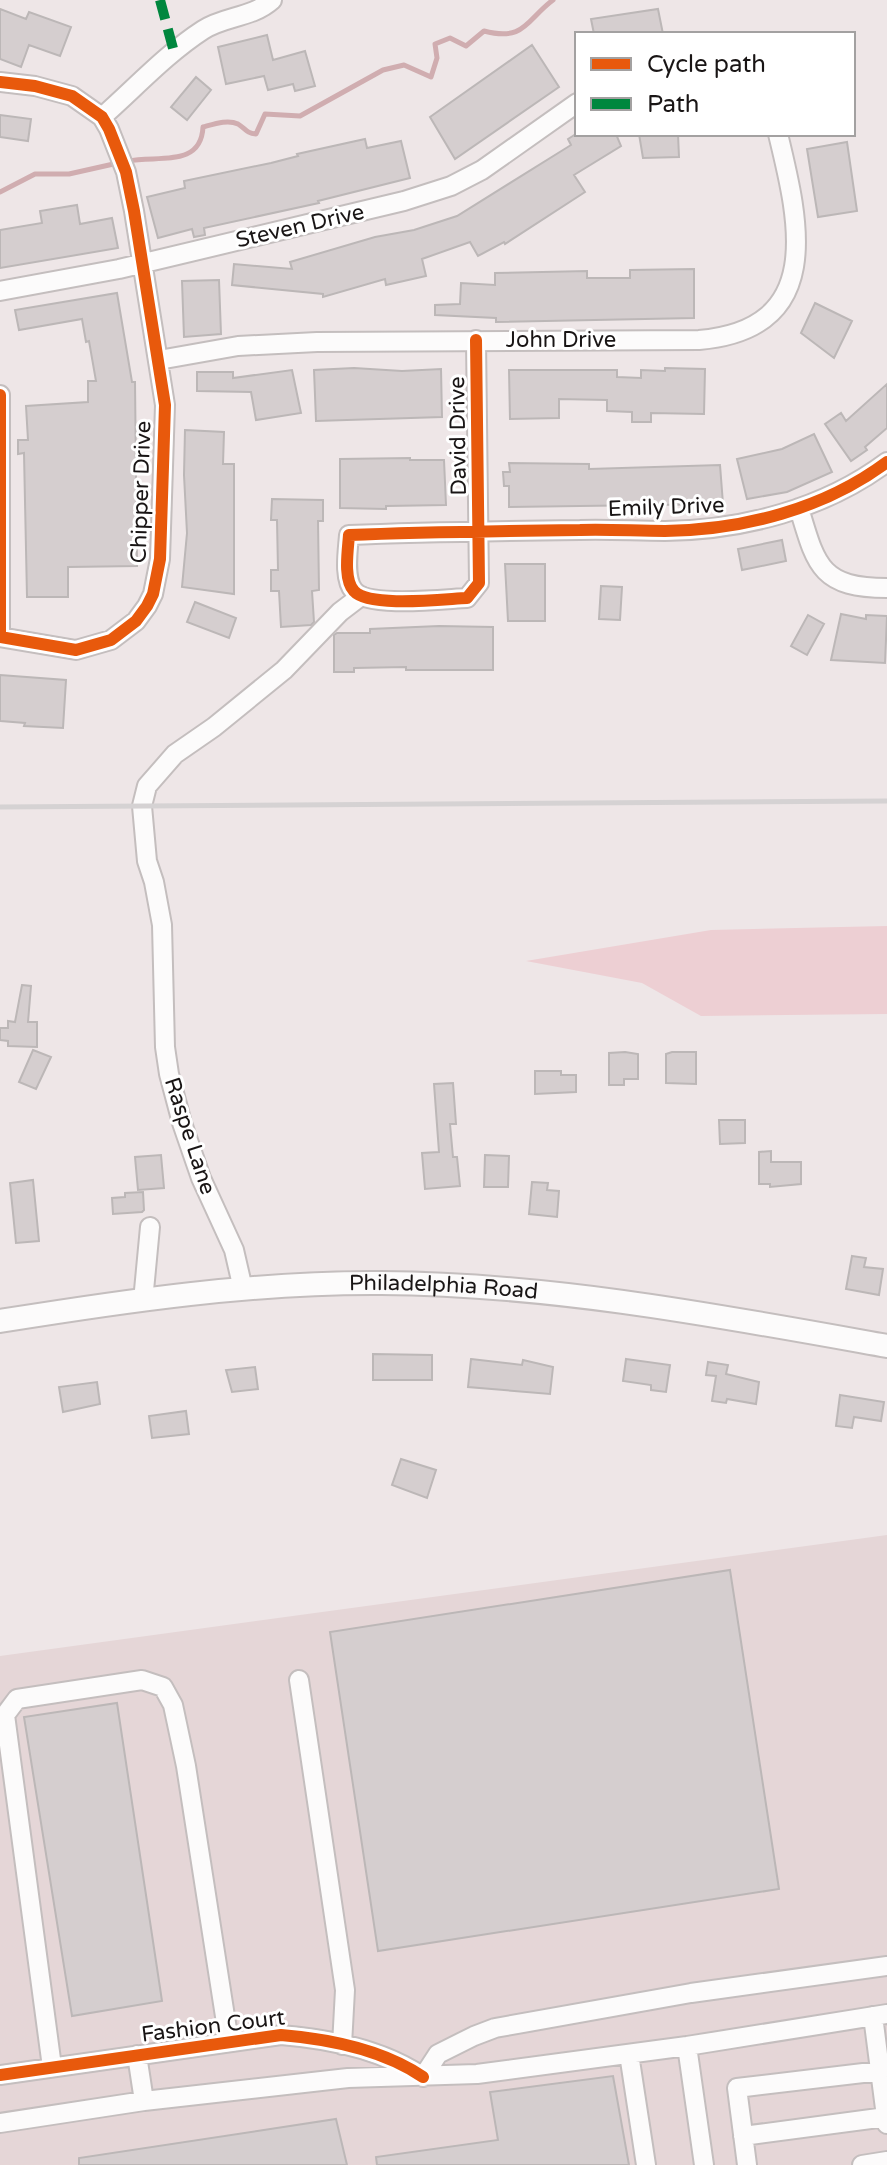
<svg xmlns="http://www.w3.org/2000/svg" width="887" height="2165" viewBox="0 0 887 2165" font-family="'Varela Round',sans-serif">
	<rect width="100%" height="100%" fill="#eee6e7"/>
	<path fill="#e5d6d7" d="M 887,1535 L 887,2165 L 0,2165 L 0,1656 Z"/>
	<path fill="#edcfd3" d="M 887,926 L 887,1014 L 701,1016 L 642,983 L 526,961 L 711,930 Z"/>
	<g fill="none" stroke-linecap="round" stroke-linejoin="round">
		<path stroke="#d0adb0" stroke-width="5" d="M 128,161 C 158,155 201,168 203,127 C 214,124 228,119 238,124 C 246,129 246,133 256,134 L 265,114 L 300,116 L 383,70 L 404,65 L 431,77 L 437,58 L 435,44 L 450,38 L 466,46 L 484,31 C 525,42 526,20 553,0
			M 0,192 L 35,174 L 69,174 L 118,163"/>
	</g>
	<path fill="#d5cecf" stroke="#bcb7b7" stroke-width="2" d="M 0,9 L 26,19 L 29,12 L 71,27 L 60,56 L 29,45 L 21,67 L 0,59 Z
		M 658,9 L 663,34 L 594,34 L 591,19 Z
		M 267,35 L 273,60 L 305,51 L 315,86 L 295,91 L 293,84 L 268,90 L 264,76 L 226,84 L 218,47 Z
		M 532,45 L 559,87 L 455,159 L 430,117 Z
		M 196,77 L 211,90 L 187,120 L 171,107 Z
		M 0,115 L 31,119 L 28,141 L 0,137 Z
		M 576,134 L 616,134 L 621,146 L 574,175 L 585,192 L 505,244 L 504,242 L 478,256 L 470,242 L 422,259 L 426,276 L 386,285 L 385,279 L 323,297 L 323,294 L 232,285 L 234,264 L 292,269 L 290,262 L 375,237 L 414,230 L 457,216 L 571,145 L 568,139 Z
		M 639,134 L 678,134 L 679,157 L 643,158 Z
		M 365,139 L 367,148 L 401,141 L 410,178 L 318,201 L 319,203 L 204,228 L 205,235 L 194,237 L 192,229 L 158,238 L 147,197 L 185,188 L 184,181 L 271,163 L 298,156 L 297,154 Z
		M 847,142 L 857,211 L 818,217 L 807,149 Z
		M 77,205 L 80,224 L 112,218 L 118,248 L 0,268 L 0,230 L 42,223 L 40,211 Z
		M 694,269 L 694,318 L 496,322 L 496,318 L 435,315 L 435,305 L 460,304 L 461,283 L 495,285 L 495,273 L 587,271 L 587,278 L 630,278 L 630,270 Z
		M 219,280 L 221,334 L 184,337 L 182,281 Z
		M 117,293 L 132,382 L 135,382 L 137,566 L 68,567 L 68,597 L 27,597 L 24,453 L 18,454 L 18,440 L 28,440 L 26,406 L 88,402 L 88,381 L 96,381 L 89,341 L 86,342 L 82,319 L 19,330 L 15,310 Z
		M 815,303 L 852,321 L 834,358 L 801,333 Z
		M 354,368 L 402,371 L 441,369 L 442,417 L 316,421 L 314,370 Z
		M 665,368 L 705,369 L 704,414 L 651,413 L 651,422 L 632,422 L 632,412 L 607,411 L 607,400 L 559,399 L 559,418 L 510,419 L 509,370 L 617,370 L 617,377 L 641,378 L 641,370 L 665,371 Z
		M 292,370 L 301,413 L 256,420 L 251,392 L 197,391 L 197,372 L 233,372 L 233,378 Z
		M 887,384 L 887,428 L 865,447 L 867,450 L 851,461 L 825,424 L 841,413 L 846,421 Z
		M 185,430 L 224,432 L 223,464 L 234,464 L 234,594 L 182,587 L 187,533 L 184,475 Z
		M 814,434 L 832,472 L 787,492 L 747,499 L 737,459 L 782,449 Z
		M 410,458 L 410,460 L 444,460 L 446,505 L 386,506 L 386,509 L 340,508 L 340,459 Z
		M 509,463 L 589,464 L 589,469 L 720,465 L 723,504 L 509,507 L 509,486 L 504,486 L 503,472 L 510,472 Z
		M 272,499 L 323,500 L 323,521 L 318,521 L 319,590 L 312,591 L 314,622 L 311,625 L 281,627 L 279,591 L 271,591 L 271,570 L 278,570 L 277,520 L 271,520 Z
		M 782,540 L 786,561 L 742,570 L 738,549 Z
		M 505,564 L 545,564 L 545,621 L 508,621 Z
		M 601,586 L 622,587 L 620,620 L 599,619 Z
		M 195,602 L 236,618 L 229,638 L 187,622 Z
		M 841,614 L 866,619 L 866,615 L 887,616 L 885,663 L 831,660 Z
		M 808,615 L 824,624 L 807,655 L 791,646 Z
		M 439,626 L 493,627 L 493,670 L 406,670 L 406,667 L 354,668 L 354,672 L 334,672 L 334,635 L 337,633 L 370,633 L 370,629 Z
		M 0,675 L 66,680 L 63,728 L 24,726 L 25,723 L 0,721 Z
		M 22,985 L 31,986 L 28,1022 L 37,1022 L 37,1047 L 8,1046 L 8,1041 L 0,1040 L 0,1028 L 8,1028 L 8,1021 L 15,1022 Z
		M 33,1050 L 51,1057 L 36,1089 L 19,1082 Z
		M 625,1052 L 638,1054 L 638,1079 L 624,1079 L 624,1085 L 609,1085 L 609,1053 Z
		M 672,1052 L 696,1052 L 696,1084 L 666,1083 L 666,1054 Z
		M 535,1071 L 561,1071 L 561,1075 L 576,1075 L 576,1092 L 535,1094 Z
		M 453,1083 L 456,1124 L 450,1124 L 453,1157 L 457,1157 L 460,1186 L 425,1189 L 422,1153 L 439,1152 L 434,1084 Z
		M 719,1120 L 745,1120 L 745,1143 L 720,1144 Z
		M 771,1151 L 771,1162 L 801,1162 L 801,1184 L 770,1187 L 770,1184 L 759,1184 L 759,1152 Z
		M 161,1155 L 164,1188 L 138,1190 L 135,1157 Z
		M 485,1155 L 509,1156 L 508,1187 L 484,1187 Z
		M 33,1180 L 39,1241 L 16,1243 L 10,1183 Z
		M 532,1182 L 548,1183 L 547,1190 L 559,1191 L 557,1217 L 529,1214 Z
		M 143,1192 L 144,1210 L 142,1212 L 113,1214 L 112,1198 L 125,1197 L 125,1193 Z
		M 852,1256 L 866,1258 L 864,1267 L 883,1269 L 879,1295 L 846,1289 Z
		M 373,1354 L 432,1355 L 432,1380 L 373,1380 Z
		M 471,1359 L 522,1365 L 523,1360 L 553,1367 L 550,1394 L 468,1387 Z
		M 626,1359 L 670,1365 L 666,1392 L 651,1390 L 651,1385 L 623,1381 Z
		M 708,1362 L 728,1365 L 726,1374 L 759,1382 L 756,1404 L 727,1399 L 726,1403 L 712,1401 L 716,1376 L 706,1375 Z
		M 255,1367 L 258,1389 L 232,1392 L 226,1370 Z
		M 97,1382 L 100,1404 L 63,1412 L 59,1387 Z
		M 840,1395 L 884,1402 L 881,1421 L 854,1417 L 852,1428 L 836,1426 Z
		M 186,1411 L 189,1434 L 152,1438 L 149,1416 Z
		M 401,1459 L 436,1470 L 427,1498 L 392,1485 Z
		M 730,1570 L 779,1889 L 378,1951 L 330,1632 Z
		M 117,1703 L 162,2001 L 72,2016 L 24,1717 Z
		M 613,2076 L 629,2165 L 377,2165 L 376,2157 L 498,2140 L 490,2092 Z
		M 336,2119 L 347,2165 L 79,2165 L 79,2158 Z"/>
	<g fill="none" stroke-linecap="round" stroke-linejoin="round">
		<defs>
			<path id="minor" d="M 0,82 L 35,86 L 72,96 L 102,117 L 109,129 L 126,172 L 134,211 L 165,405 L 160,559 L 153,594 L 147,606 L 136,621 L 111,640 L 76,650 L 0,637 L 0,395
				M 102,117 C 135,88 166,54 203,30 C 224,16 252,18 272,0
				M 0,291 L 119,269 L 404,201 L 451,186 L 482,170 L 577,103
				M 476,340 L 479,583 L 467,598 C 444,599 369,608 354,591 C 343,579 348,550 349,535 C 426,532 503,531 580,530 C 608,529 636,531 665,531 C 743,530 824,509 887,462
				M 159,360 L 238,346 L 317,342 L 699,340 C 825,329 800,224 778,134
				M 799,508 C 816,565 820,588 887,588
				M 243,1289 L 234,1250 L 201,1178 L 182,1123 L 169,1074 L 165,1047 L 162,925 L 154,882 L 147,861 L 142,806 L 147,786 L 175,754 L 214,727 L 284,670 L 340,612 L 361,596
				M 143,1301 L 150,1227
				M 299,1680 L 345,1990 L 342,2045
				M 873,2016 L 887,2124
				M 687,2046 L 704,2165
				M 629,2054 L 646,2165
				M 137,2055 L 144,2101
				M 52,2067 L 5,1715 L 17,1699 L 142,1680 L 163,1687 L 173,1705 L 186,1766 L 229,2042
				M 0,2075 L 281,2035 C 330,2039 382,2049 423,2077
				M 423,2077 L 438,2054 L 474,2036 L 495,2028 L 691,1993 L 887,1966
				M 0,2123 L 144,2101 L 348,2078 L 477,2074 L 687,2046 L 887,2014
				M 743,2136 L 886,2117
				M 747,2165 L 737,2088 L 880,2071
				M 862,2165 L 887,2161"/>
			<g id="major">
				<path id="s1" d="M 0,1321 C 125,1301 254,1282 381,1283 C 551,1284 720,1316 887,1346"/>
			</g>
		</defs>
		<use href="#minor" stroke="#c4bebe" stroke-width="22"/>
		<use href="#major" stroke="#c4bebe" stroke-width="26"/>
		<use href="#minor" stroke="#fcfbfb" stroke-width="18"/>
		<use href="#major" stroke="#fcfbfb" stroke-width="22"/>
		<path stroke="#d5d2d3" stroke-width="5" d="M 0,807 L 887,801"/>
		<path stroke="#00873e" stroke-width="10" stroke-dasharray="20 10" stroke-linecap="butt" d="M 160,0 L 174,52"/>
		<defs>
			<path id="cycleway" d="M 0,82 L 35,86 L 72,96 L 102,117 L 109,129 L 126,172 L 134,211 L 165,405 L 160,559 L 153,594 L 147,606 L 136,621 L 111,640 L 76,650 L 0,637 L 0,395
				M 476,340 L 479,583 L 467,598 C 444,599 369,608 354,591 C 343,579 348,550 349,535 C 426,532 503,531 580,530 C 608,529 636,531 665,531 C 743,530 824,509 887,462
				M 0,2075 L 281,2035 C 330,2039 382,2049 423,2077"/>
		</defs>
		<use href="#cycleway" stroke="#fff" stroke-width="17"/>
		<use href="#cycleway" stroke="#e8590c" stroke-width="12"/>
	</g>
	<g text-anchor="middle" dominant-baseline="central" stroke-width="6" stroke-linejoin="round" paint-order="stroke">
		<g font-size="22" fill="#191515" stroke="#fff">
			<text transform="translate(300 226) rotate(-13)">Steven Drive</text>
			<text x="561" y="340">John Drive</text>
			<text transform="translate(458 436) rotate(-91)">David Drive</text>
			<text transform="translate(141 492) rotate(-88)">Chipper Drive</text>
			<text transform="translate(666 507) rotate(-2)">Emily Drive</text>
			<text transform="translate(190 1136) rotate(72)">Raspe Lane</text>
			<text stroke="none"><textPath href="#s1" startOffset="446">Philadelphia Road</textPath></text>
			<text transform="translate(213 2026) rotate(-7)">Fashion Court</text>
		</g>
	</g>
	<rect x="575" y="32" width="280" height="104" fill="#ffffff" stroke="#a3a1a1" stroke-width="2"/>
	<rect x="591" y="58" width="40" height="12" fill="#e8590c" stroke="#a3a1a1" stroke-width="2"/>
	<text x="647" y="72" font-size="24" fill="#191515">Cycle path</text>
	<rect x="591" y="98" width="40" height="12" fill="#00873e" stroke="#a3a1a1" stroke-width="2"/>
	<text x="647" y="112" font-size="24" fill="#191515">Path</text>
</svg>
